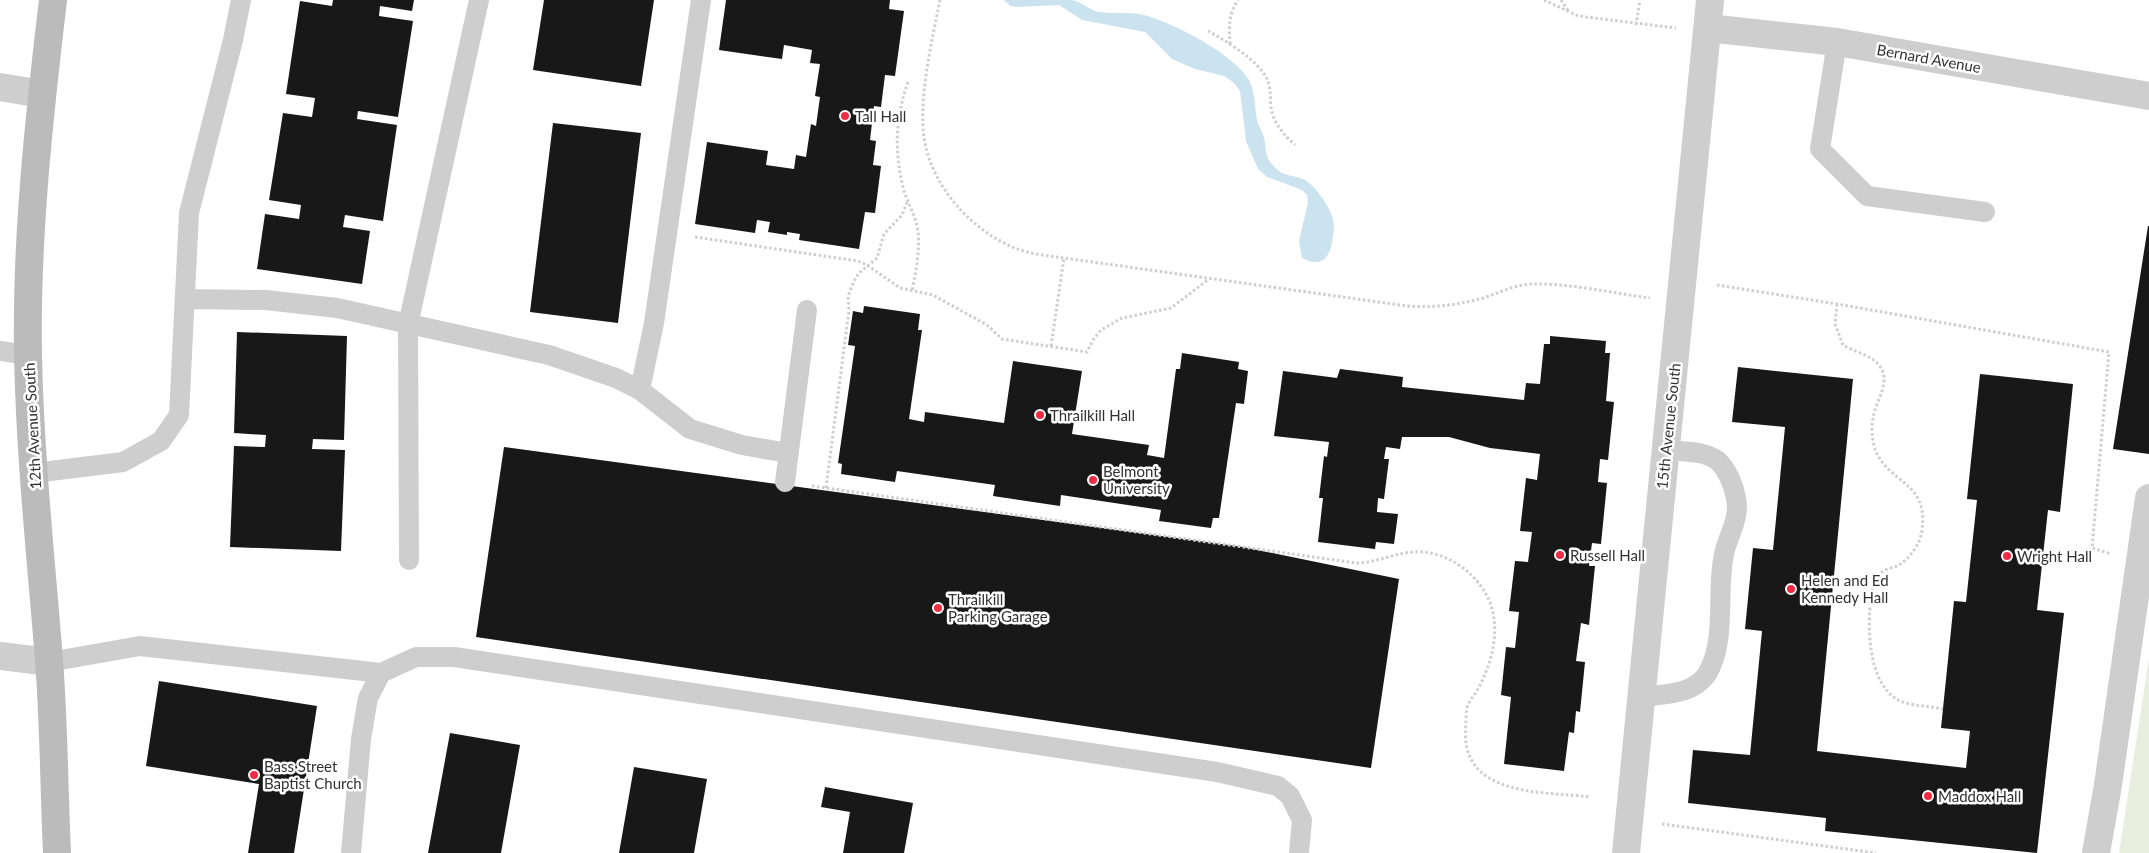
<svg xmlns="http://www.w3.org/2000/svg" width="2149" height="853" viewBox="0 0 2149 853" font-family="Lato,sans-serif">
	<rect width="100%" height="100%" fill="#fff"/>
	<path fill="#e8efdf" d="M 2149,658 L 2149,853 L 2119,853 Z"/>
	<path fill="#cbe3ef" d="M 1004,0 C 1025,0 1050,0 1071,0 C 1081,1 1089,10 1099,12 C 1113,14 1127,12 1140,14 C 1170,21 1233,53 1249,80 C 1256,93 1254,109 1258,124 C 1260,128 1263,133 1264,138 C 1266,146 1265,156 1271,163 C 1282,177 1289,174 1303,179 C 1315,184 1334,212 1334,225 C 1333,244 1330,273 1302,258 L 1299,241 L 1308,202 L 1307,195 L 1302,190 L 1267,177 L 1258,169 L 1246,141 L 1240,91 L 1233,82 L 1224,76 L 1195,69 L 1172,59 L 1145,32 L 1082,20 L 1059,5 L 1017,7 L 1010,6 Z"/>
	<path fill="#181818" d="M 333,0 L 414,0 L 412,11 L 380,6 L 379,16 L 413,21 L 398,117 L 358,111 L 357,119 L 397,125 L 383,221 L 345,215 L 343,227 L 370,231 L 362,284 L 257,269 L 265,214 L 299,219 L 301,205 L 269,200 L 283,113 L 312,117 L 315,98 L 286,94 L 300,1 L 332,6 Z
		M 544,0 L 654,0 L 641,86 L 533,70 Z
		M 726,0 L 890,0 L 889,9 L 904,11 L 895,76 L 885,75 L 881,107 L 874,106 L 870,140 L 876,141 L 873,165 L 881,166 L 875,213 L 865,212 L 859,249 L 799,240 L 800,234 L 787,232 L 787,235 L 768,232 L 770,222 L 757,220 L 755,233 L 695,224 L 707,142 L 768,151 L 766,165 L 794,169 L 796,155 L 806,157 L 811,124 L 816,126 L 820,97 L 815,96 L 820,64 L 810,63 L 812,50 L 784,45 L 782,59 L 719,50 Z
		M 553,123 L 641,133 L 618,323 L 530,312 Z
		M 2148,226 L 2149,226 L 2149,454 L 2113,449 Z
		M 864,306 L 920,314 L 918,330 L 922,330 L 909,419 L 924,422 L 925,412 L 1004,423 L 1013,361 L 1082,371 L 1072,434 L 1149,445 L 1147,455 L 1164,458 L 1176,369 L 1180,369 L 1182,353 L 1239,362 L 1238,369 L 1248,371 L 1244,404 L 1236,403 L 1219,518 L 1213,518 L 1211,528 L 1159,521 L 1161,510 L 1061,495 L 1060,506 L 993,496 L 995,485 L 897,471 L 895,482 L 841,474 L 842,464 L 838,463 L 855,346 L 848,345 L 853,311 L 863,313 Z
		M 237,332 L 347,336 L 344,440 L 313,439 L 312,449 L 345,450 L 341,551 L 230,547 L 234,446 L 265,447 L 266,435 L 234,433 Z
		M 1550,336 L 1606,341 L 1605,353 L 1610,353 L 1606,401 L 1614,402 L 1608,460 L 1600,459 L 1598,482 L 1607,483 L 1601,544 L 1592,543 L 1589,566 L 1595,566 L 1589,625 L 1581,623 L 1576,661 L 1585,662 L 1580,712 L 1576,711 L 1574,733 L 1569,732 L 1564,771 L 1504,764 L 1511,697 L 1501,695 L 1506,647 L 1515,648 L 1519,612 L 1509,611 L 1515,561 L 1528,562 L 1532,532 L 1520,531 L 1526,478 L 1537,480 L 1540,454 L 1490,448 L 1449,437 L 1402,437 L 1400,449 L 1386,447 L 1384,459 L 1389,459 L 1384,499 L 1378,498 L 1377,512 L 1398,514 L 1394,544 L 1376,542 L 1375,549 L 1318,542 L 1323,498 L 1319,498 L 1324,456 L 1327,457 L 1329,442 L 1274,436 L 1283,371 L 1337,378 L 1340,369 L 1403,377 L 1402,387 L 1524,400 L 1526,383 L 1540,384 L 1544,344 L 1550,344 Z
		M 1738,367 L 1853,379 L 1817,751 L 1966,768 L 1970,731 L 1941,728 L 1954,601 L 1966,602 L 1977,500 L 1967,499 L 1980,374 L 2073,384 L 2060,512 L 2048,510 L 2037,610 L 2064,613 L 2037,853 L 1825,831 L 1826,818 L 1688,803 L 1693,750 L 1750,755 L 1762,631 L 1745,629 L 1753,548 L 1773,550 L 1785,427 L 1732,422 Z
		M 504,447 L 1243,547 L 1399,579 L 1371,768 L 476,637 Z
		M 159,681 L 317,706 L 294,853 L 248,853 L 259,784 L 146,766 Z
		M 450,733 L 520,745 L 501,853 L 428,853 Z
		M 634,767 L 707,779 L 694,853 L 619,853 Z
		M 825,787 L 913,803 L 904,853 L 843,853 L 850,812 L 821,807 Z"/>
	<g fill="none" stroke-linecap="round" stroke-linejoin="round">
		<path stroke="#cecece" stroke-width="3" stroke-dasharray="2.5 2.5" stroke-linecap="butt" d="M 940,0 C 932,41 921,86 923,128 C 926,180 968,229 1015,248 C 1030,254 1048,256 1064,258 L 1407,306 C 1434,308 1457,305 1483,298 C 1499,293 1514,285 1531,284 C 1569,283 1612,293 1650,298
			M 1544,0 L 1578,16 L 1676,28
			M 1561,0 L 1569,12
			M 1636,25 L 1640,0
			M 1208,31 C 1226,41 1256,59 1266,77 C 1271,86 1270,96 1271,107 C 1273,123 1284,135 1295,145
			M 1230,44 C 1229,27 1228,15 1238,0
			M 908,82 C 895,118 894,153 904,191 C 908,204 916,216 918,231 C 920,251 916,271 912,291
			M 695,237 L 858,261 L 867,265 L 900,288 L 933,295 L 987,325 L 1002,339 L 1087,352 L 1093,340 L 1101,330 L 1122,318 L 1171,308 L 1209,279
			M 1717,285 L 1837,304 L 2109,352 L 2092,548 L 2111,554
			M 1837,304 L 1835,324 L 1843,345 C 1853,351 1867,354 1876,362 C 1895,379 1875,400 1873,419 C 1871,428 1872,440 1875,449 C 1888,484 1929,481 1922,530 C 1921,543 1909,560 1897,566 C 1891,568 1884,569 1880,574 C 1874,580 1872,591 1871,598 C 1867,627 1868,683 1898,700 C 1910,706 1929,706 1943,709
			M 1051,346 L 1064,258
			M 812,486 L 1356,563 C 1379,563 1399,550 1423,552 C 1445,554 1467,567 1480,585 C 1503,614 1496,654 1480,685 C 1477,692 1471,698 1468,705 C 1466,710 1466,718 1466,724 C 1462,758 1478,778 1511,787 C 1533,794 1566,794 1590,797
			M 826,488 L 849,310 L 848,296 L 854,281 L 859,273 L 877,258 L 884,234 L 902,215 L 908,200
			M 1662,824 L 1876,853"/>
		<path stroke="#cecece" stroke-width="20" d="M 1837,42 L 1820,149 L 1867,196 L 1985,212
			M 185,299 L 266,300 L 337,308 L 549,355 L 616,378 L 640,390 L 690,429 L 742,445 L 788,453
			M 0,351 L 28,355
			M 640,390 L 654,323 L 701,0
			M 34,473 L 123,462 L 161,441 L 179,415 L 189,213 L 233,40 L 241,0
			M 785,482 L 807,310
			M 409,560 L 408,325 L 479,0
			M 49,662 L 140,646 L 381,673
			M 1641,697 C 1664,694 1693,695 1707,674 C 1728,640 1715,587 1725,550 C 1730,532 1740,517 1736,498 C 1734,486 1727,469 1718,461 C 1705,450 1682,452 1666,450
			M 351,853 L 361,739 L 368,698 L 381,673 L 416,657 L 454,657 L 1217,772 L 1278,786 L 1290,796 L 1302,820 L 1299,853"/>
		<path stroke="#cecece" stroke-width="28" d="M 1708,28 L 1837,42 L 2149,96
			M 0,87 L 42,94
			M 0,656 L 49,662
			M 1626,853 L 1710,0
			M 2096,853 L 2108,785 L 2149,498"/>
		<path stroke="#bbb" stroke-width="28" d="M 53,0 C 39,118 26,237 28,355 C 30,457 41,559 49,660 C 54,724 54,789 57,853"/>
	</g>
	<g fill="#f02b44" stroke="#fff" stroke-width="2">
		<circle cx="845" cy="116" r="5"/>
		<circle cx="1040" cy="415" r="5"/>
		<circle cx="1093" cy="480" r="5"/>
		<circle cx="1560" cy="555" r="5"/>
		<circle cx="2007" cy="556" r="5"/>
		<circle cx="1791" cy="589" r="5"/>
		<circle cx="938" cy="608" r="5"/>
		<circle cx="254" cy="775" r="5"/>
		<circle cx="1928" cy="796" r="5"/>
	</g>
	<g text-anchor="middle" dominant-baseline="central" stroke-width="5" stroke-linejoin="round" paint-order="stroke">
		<g font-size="15" fill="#313131" stroke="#fff">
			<text transform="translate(1929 58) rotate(10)">Bernard Avenue</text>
			<text transform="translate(32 426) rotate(-93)">12th Avenue South</text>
			<text transform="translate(1668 426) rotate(-84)">15th Avenue South</text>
		</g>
		<g font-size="15" fill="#313131" stroke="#fff" text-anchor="start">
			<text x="855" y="116">Tall Hall</text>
			<text x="1050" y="415">Thrailkill Hall</text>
			<text x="1103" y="471">Belmont<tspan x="1103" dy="17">University</tspan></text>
			<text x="1570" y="555">Russell Hall</text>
			<text x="2017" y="556">Wright Hall</text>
			<text x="1801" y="580">Helen and Ed<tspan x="1801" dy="17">Kennedy Hall</tspan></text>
			<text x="948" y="599">Thrailkill<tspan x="948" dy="17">Parking Garage</tspan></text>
			<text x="264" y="766">Bass Street<tspan x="264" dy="17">Baptist Church</tspan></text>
			<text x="1938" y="796">Maddox Hall</text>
		</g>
	</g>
</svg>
